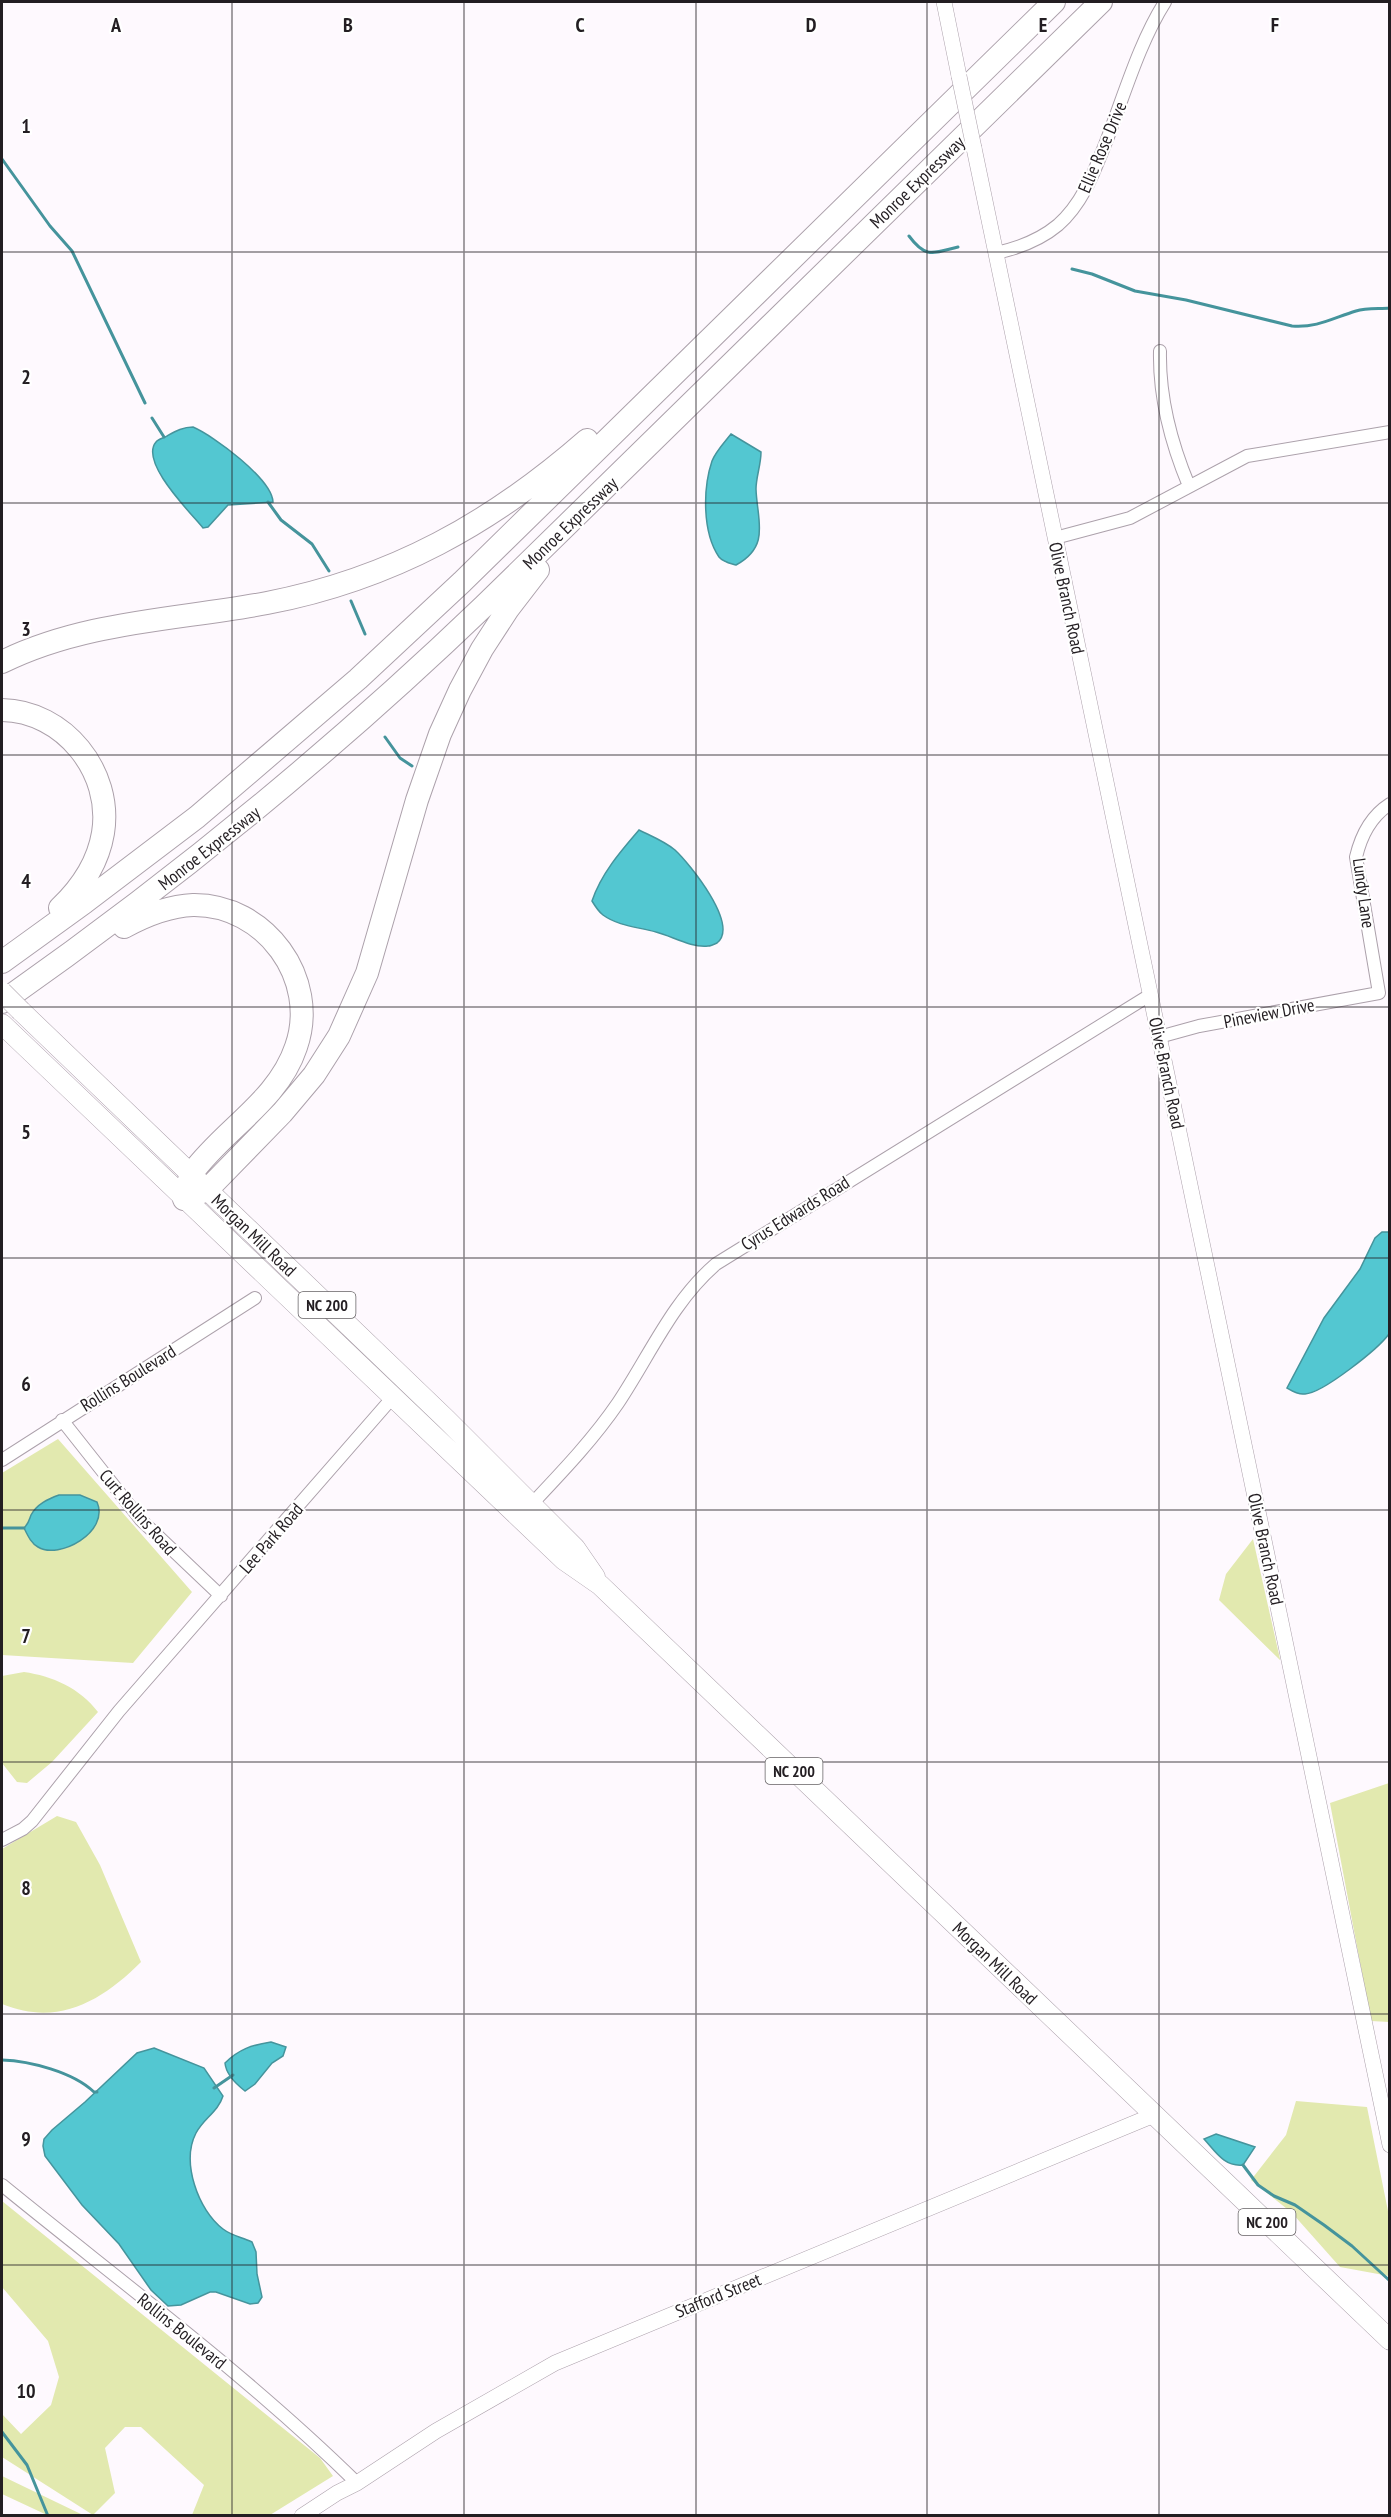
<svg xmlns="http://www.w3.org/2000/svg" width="1391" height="2517" viewBox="0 0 1391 2517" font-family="'PT Sans Narrow',sans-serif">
	<rect width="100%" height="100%" fill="#fef9fe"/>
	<path fill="#e2e9af" d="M 58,1439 L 192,1592 L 133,1663 L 2,1655 L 2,1473 Z
		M 1253,1539 L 1280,1659 L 1280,1660 L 1219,1600 L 1226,1574 Z
		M 24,1672 C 52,1676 80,1688 98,1712 L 52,1762 L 27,1783 L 17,1782 L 2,1763 L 2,1676 Z
		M 1389,1783 L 1389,2022 L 1371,2021 L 1330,1803 Z
		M 57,1816 L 76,1822 L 100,1865 L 141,1962 C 102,2001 58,2027 2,2004 L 2,1849 Z
		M 1296,2101 L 1367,2107 L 1389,2216 L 1389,2276 L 1340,2267 L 1292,2213 L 1251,2180 L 1286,2135 Z
		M 2,2201 L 320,2458 L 333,2476 L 270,2515 L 192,2515 L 204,2485 L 141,2427 L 125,2427 L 105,2448 L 115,2493 L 93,2515 L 2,2457 L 2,2414 L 21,2434 L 51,2405 L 59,2377 L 48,2341 L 2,2287 Z
		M 2,2476 L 83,2515 L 47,2515 L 2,2494 Z"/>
	<path fill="#53c7d1" stroke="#45949c" stroke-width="1.5" d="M 193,427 C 214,436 272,479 273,502 L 228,505 L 208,527 L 203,528 C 191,513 139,462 156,442 C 158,439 164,438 167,436 C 176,431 183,427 193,427 Z
		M 731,434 L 761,452 C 761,465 756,477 756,489 C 757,520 771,546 736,565 C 729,563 723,562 719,557 C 702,532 703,488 712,461 C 716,451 724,443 731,434 Z
		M 639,830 C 651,836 664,841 675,850 C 689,863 740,925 717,943 C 715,944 711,946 708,946 C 691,948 672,936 656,932 C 638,927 618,926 603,915 C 599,912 595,906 592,901 C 601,874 620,852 639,830 Z
		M 1382,1232 L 1389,1232 L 1389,1334 C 1378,1349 1323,1393 1305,1394 C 1298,1395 1292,1391 1287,1388 L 1324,1318 L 1360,1269 L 1375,1238 Z
		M 59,1495 L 80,1495 L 97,1502 C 110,1532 59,1560 38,1547 C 31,1543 28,1536 24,1528 C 29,1523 29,1520 31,1515 C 37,1504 48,1499 59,1495 Z
		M 271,2042 L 286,2047 L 283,2056 L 272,2063 L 255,2084 L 245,2091 C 236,2084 226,2075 225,2063 C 239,2049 252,2045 271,2042 Z
		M 154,2048 L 204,2068 L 223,2096 C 218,2112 204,2118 196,2133 C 181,2162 198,2210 223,2229 C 232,2236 242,2237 252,2242 L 256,2252 L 257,2274 L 262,2297 L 258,2303 L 250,2304 L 216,2292 L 210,2292 L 181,2305 L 168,2306 L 151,2290 L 119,2244 L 82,2205 L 45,2156 L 43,2146 L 44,2139 L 52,2130 L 85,2102 L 137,2053 Z
		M 1216,2134 L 1255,2147 L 1243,2165 C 1224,2167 1215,2151 1204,2139 Z"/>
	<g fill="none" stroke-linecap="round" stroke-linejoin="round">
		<path stroke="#45949c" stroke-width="3" d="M 2,159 L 50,226 L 72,251 L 145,403
			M 909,236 C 926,259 933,253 958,247
			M 1072,269 L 1092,274 L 1135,291 L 1186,300 L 1292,326 C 1317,328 1333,318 1356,311 C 1366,308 1379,309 1390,308
			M 152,418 L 164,437
			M 268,502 L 281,520 L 312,544 L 329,571
			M 351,601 L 365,634
			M 385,737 L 400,758 L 412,766
			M 2,1528 L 24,1528
			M 2,2060 C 30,2061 73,2072 94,2092 L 97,2092
			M 214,2088 L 233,2075
			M 1243,2165 L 1258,2185 L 1274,2196 L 1295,2205 L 1324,2225 L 1352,2246 L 1390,2281
			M 2,2432 L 27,2465 L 48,2516"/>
		<defs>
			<path id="minor" d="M 996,253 C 1019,248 1040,240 1058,225 C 1083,203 1094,172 1106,142 C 1124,96 1139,43 1165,2
				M 1160,351 C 1159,398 1171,443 1189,486
				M 1055,538 L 1130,518 L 1247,456 L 1390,432
				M 1159,1037 L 1199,1026 L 1379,993 L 1356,857 C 1361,836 1371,816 1390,804
				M 62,1420 L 141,1520 L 221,1596
				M 2,1460 L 255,1298
				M 528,1508 C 560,1474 592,1441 618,1403 C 650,1355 672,1302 716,1264 L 1150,995
				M 2,1840 L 23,1829 L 32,1821 L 119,1711 L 393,1397
				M 2,2185 C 121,2282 247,2375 357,2483"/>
			<path id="tertiary" d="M 944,2 L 959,76
				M 974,148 L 1390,2145
				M 302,2516 L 337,2493 L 357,2483 L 436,2431 L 555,2363 L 1154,2115"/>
			<path id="primary" d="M 21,1011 L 446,1419 L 575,1548 L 595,1577
				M 2,1024 L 564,1560 L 600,1585 L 1390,2340"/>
			<path id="motorway" d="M 2,662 C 85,621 177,620 267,603 C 392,579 492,523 587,440
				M 2,710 C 64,711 113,772 103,833 C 98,863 81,888 60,908
				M 124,927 C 146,915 168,906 193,905 C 265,904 320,979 296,1047 C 278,1101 224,1129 192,1173 C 188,1180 186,1191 184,1199
				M 2,962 L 85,902 L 197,817 L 358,679 L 462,582 L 1054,2
				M 2,1002 C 173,882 333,751 484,606 L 1101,2
				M 184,1199 L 207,1190 L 282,1113 L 314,1075 L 339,1036 L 367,973 L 417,800 L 440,734 L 460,690 L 482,649 L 508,609 L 538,570"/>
		</defs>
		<use href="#minor" stroke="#aca1ab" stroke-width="14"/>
		<use href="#tertiary" stroke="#aca1ab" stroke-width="16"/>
		<use href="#primary" stroke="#aca1ab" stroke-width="21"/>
		<use href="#motorway" stroke="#aca1ab" stroke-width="24"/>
		<use href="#minor" stroke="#fff" stroke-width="12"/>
		<use href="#tertiary" stroke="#fff" stroke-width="15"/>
		<use href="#primary" stroke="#fff" stroke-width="20"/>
		<use href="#motorway" stroke="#fff" stroke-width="22"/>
		<defs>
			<path id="tertiary-bridge" d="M 959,76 L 974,148"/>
			<path id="primary-bridge" d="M 2,992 L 21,1011"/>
		</defs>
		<use href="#tertiary-bridge" stroke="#aca1ab" stroke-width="16" stroke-linecap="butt"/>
		<use href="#primary-bridge" stroke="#aca1ab" stroke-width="21" stroke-linecap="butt"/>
		<use href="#tertiary-bridge" stroke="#fff" stroke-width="15"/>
		<use href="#primary-bridge" stroke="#fff" stroke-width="20"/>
	</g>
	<path fill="none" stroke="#231e22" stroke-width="1.5" stroke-opacity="0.55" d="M 232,2 L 232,2516M 464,2 L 464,2516M 696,2 L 696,2516M 927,2 L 927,2516M 1159,2 L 1159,2516M 2,252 L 1390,252M 2,503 L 1390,503M 2,755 L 1390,755M 2,1007 L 1390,1007M 2,1258 L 1390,1258M 2,1510 L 1390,1510M 2,1762 L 1390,1762M 2,2014 L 1390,2014M 2,2265 L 1390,2265"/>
	<g text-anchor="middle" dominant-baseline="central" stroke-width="4.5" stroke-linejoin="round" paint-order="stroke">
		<g fill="#fff" stroke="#656264" stroke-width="1.5">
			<rect x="298.5" y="1292" width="57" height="26" rx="4.5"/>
			<rect x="765.5" y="1758" width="57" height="26" rx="4.5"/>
			<rect x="1238.5" y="2209" width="57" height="26" rx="4.5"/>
		</g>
		<g font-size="16" font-weight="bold" fill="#231e22">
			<text x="327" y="1305">NC 200</text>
			<text x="794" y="1771">NC 200</text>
			<text x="1267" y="2222">NC 200</text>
		</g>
		<g font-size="18" fill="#231e22" stroke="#fff">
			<text transform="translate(1102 147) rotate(-67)">Ellie Rose Drive</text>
			<text transform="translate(917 182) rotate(-44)">Monroe Expressway</text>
			<text transform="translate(570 523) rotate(-44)">Monroe Expressway</text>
			<text transform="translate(1067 598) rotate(78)">Olive Branch Road</text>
			<text transform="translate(209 848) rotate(-38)">Monroe Expressway</text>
			<text transform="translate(1364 893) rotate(82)">Lundy Lane</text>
			<text transform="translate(1269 1013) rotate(-11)">Pineview Drive</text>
			<text transform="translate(1167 1073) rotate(78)">Olive Branch Road</text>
			<text transform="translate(795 1213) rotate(-32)">Cyrus Edwards Road</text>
			<text transform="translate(254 1235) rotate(44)">Morgan Mill Road</text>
			<text transform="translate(128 1378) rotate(-32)">Rollins Boulevard</text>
			<text transform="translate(138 1512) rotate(49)">Curt Rollins Road</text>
			<text transform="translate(271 1538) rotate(-49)">Lee Park Road</text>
			<text transform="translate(1266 1549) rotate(78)">Olive Branch Road</text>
			<text transform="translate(995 1963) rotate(44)">Morgan Mill Road</text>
			<text transform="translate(718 2295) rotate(-22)">Stafford Street</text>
			<text transform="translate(182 2331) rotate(39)">Rollins Boulevard</text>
		</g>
	</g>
	<g font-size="20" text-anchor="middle" font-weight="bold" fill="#231e22" stroke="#fff" stroke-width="4.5" stroke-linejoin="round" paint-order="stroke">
		<text x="116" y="32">A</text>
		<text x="348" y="32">B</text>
		<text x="580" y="32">C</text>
		<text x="811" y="32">D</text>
		<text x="1043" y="32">E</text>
		<text x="1275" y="32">F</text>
		<text x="26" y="133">1</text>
		<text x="26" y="384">2</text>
		<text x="26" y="636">3</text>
		<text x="26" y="888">4</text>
		<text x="26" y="1139">5</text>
		<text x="26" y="1391">6</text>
		<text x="26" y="1643">7</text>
		<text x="26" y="1895">8</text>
		<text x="26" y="2146">9</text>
		<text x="26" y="2398">10</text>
	</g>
	<rect width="1391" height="2517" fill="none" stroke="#231e22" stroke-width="6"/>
</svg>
